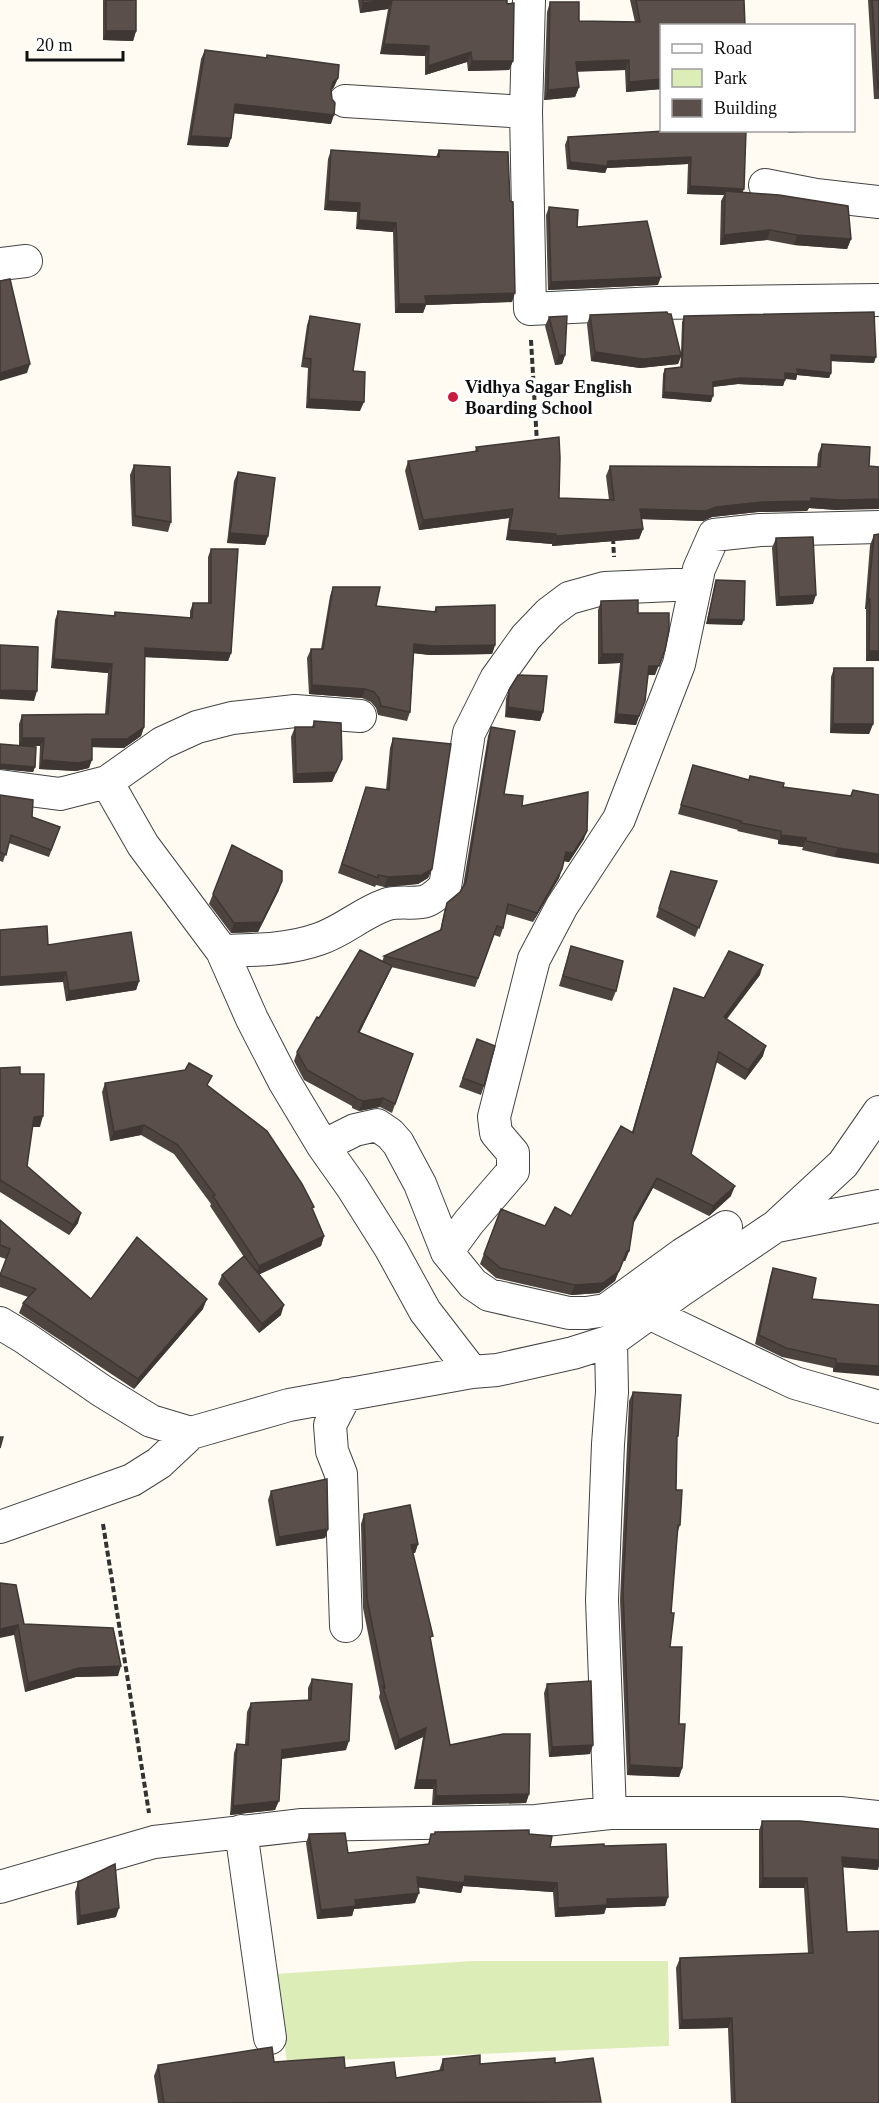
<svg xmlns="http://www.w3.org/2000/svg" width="879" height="2103" viewBox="0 0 879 2103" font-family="Georgia,serif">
	<rect width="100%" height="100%" fill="#fffbf3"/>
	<path fill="#dcedb8" d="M 472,1961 L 668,1961 L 669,2046 L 287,2062 L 275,1974 Z"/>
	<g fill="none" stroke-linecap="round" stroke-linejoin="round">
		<defs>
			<path id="minor" d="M 529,0 L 526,112 L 530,309 L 657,303 L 879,300
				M 345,101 L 526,112
				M 765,185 L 816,195 L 879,202
				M 0,264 L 26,261
				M 107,782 L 162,743 L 197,727 L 232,718 L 295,711 L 360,716
				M 0,786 L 60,794 L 107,782 L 143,845 L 222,951 L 252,1019 L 284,1081 L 323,1146 L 352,1187 L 391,1249 L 425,1311 L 472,1372
				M 222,951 C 255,950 288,950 319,939 C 343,931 362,913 385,905 C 399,900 415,905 426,901 C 434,898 439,892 445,887 L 469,733 L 496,679 L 526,637 L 549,613 L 569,598 L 605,588 L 696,584
				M 323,1146 L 355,1130 L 377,1125 L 390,1134 L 398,1143 L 420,1184 L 447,1252 L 473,1284 L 489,1295 L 569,1313 L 586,1313 L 606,1310 L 683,1254 L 726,1227
				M 777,1226 L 879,1206
				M 447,1252 L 469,1222 L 513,1171 L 513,1153 L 496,1133 L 494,1117 L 534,959 L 562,906 L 619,819 L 679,664 L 699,569 L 714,535 L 760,530 L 879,527
				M 649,1313 L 795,1383 L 879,1407
				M 0,1323 L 25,1338 L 102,1391 L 151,1421 L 191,1433 L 289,1405 L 472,1372 L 497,1370 L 573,1353 L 611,1341 L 680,1291 L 776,1226 L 843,1164 L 879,1112
				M 346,1394 L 330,1425 L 332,1451 L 341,1474 L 346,1626
				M 0,1527 L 132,1480 L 159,1463 L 191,1433
				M 610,1813 L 602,1600 L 608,1444 L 612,1392 L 611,1341
				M 241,1831 L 270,2038
				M 0,1887 L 154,1842 L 302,1825 L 536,1821 L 610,1813 L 840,1813 L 879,1817"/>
		</defs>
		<use href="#minor" stroke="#434343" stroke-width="34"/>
		<path stroke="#323232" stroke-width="4" stroke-dasharray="6 3" stroke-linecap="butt" d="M 531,340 L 537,443
			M 613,538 L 614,557
			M 103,1524 L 149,1813"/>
		<use href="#minor" stroke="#fff" stroke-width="32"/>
	</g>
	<path fill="#4d4440" d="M 103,0 L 136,0 L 136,31 L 133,41 L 103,40 Z
		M 358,0 L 507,0 L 513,61 L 509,70 L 468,71 L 467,62 L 425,75 L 425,56 L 380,54 L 388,9 L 360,13 Z
		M 630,0 L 744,0 L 662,26 L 662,89 L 626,92 L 625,70 L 577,71 L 579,87 L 575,97 L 544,100 L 547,12 L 550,2 L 579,21 L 635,22 Z
		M 868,0 L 879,0 L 879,99 L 874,99 Z
		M 205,50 L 266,58 L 267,55 L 338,78 L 334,87 L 331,91 L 331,124 L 234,113 L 231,138 L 228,147 L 187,145 L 201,59 Z
		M 681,130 L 742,192 L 851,239 L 847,249 L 794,245 L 767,240 L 720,245 L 721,201 L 724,195 L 687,194 L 688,164 L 607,168 L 605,173 L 567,169 L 565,145 L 568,137 Z
		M 331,150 L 436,157 L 439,150 L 512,302 L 426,305 L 423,313 L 395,313 L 393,232 L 356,229 L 357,212 L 324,210 L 328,159 Z
		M 549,207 L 577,227 L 658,285 L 548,290 L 546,215 Z
		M 590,315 L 681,353 L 682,322 L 684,316 L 874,363 L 831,361 L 831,373 L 829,378 L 797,375 L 796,380 L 785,379 L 783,386 L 738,384 L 713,387 L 711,402 L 662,398 L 663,374 L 665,369 L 680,367 L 681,357 L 678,364 L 640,368 L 591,361 L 587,324 Z
		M 310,316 L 353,371 L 360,411 L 306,408 L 308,368 L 301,367 L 307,325 Z
		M 549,317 L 565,355 L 562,364 L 555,365 L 545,326 Z
		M 822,444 L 837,510 L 809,508 L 807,511 L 758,512 L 712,517 L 703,521 L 642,519 L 643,529 L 639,539 L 552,546 L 552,544 L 506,540 L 509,518 L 419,530 L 405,471 L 408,461 L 475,452 L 476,447 L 559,498 L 609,500 L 606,476 L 610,466 L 817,467 L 818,454 Z
		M 134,465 L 171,522 L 168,532 L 132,526 L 130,475 Z
		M 238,472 L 268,536 L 265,545 L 227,543 L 234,481 Z
		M 879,534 L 879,661 L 866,661 L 866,609 L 865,609 L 870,545 L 874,535 Z
		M 776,538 L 813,604 L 776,606 L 772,548 Z
		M 211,549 L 231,653 L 228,661 L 145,657 L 144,727 L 141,736 L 124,748 L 92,747 L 89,768 L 76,771 L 39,769 L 40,746 L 26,746 L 35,767 L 33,772 L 0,769 L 0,744 L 19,746 L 19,724 L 22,715 L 105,714 L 108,673 L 51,668 L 55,620 L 58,611 L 114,616 L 115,612 L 190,618 L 190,611 L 193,603 L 208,603 L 208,557 Z
		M 716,580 L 742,625 L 706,624 Z
		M 333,587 L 376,606 L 434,612 L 436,607 L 495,645 L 492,654 L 430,655 L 414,653 L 410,712 L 407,721 L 378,715 L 376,708 L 371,702 L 362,698 L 309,694 L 307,658 L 311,649 L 321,649 L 330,596 Z
		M 601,601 L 638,613 L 655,675 L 648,675 L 636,725 L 614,723 L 620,663 L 598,664 L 598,610 Z
		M 834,668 L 873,724 L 869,734 L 830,733 L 831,677 Z
		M 509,690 L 543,712 L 540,721 L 505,717 L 506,699 Z
		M 314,721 L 342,759 L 332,782 L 293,783 L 291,737 L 295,727 L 312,727 Z
		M 491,727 L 504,794 L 522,806 L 584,839 L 569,862 L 564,861 L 559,878 L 533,922 L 506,914 L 503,928 L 500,937 L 494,935 L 475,987 L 391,967 L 388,975 L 359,1033 L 413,1054 L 392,1113 L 380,1107 L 359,1111 L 352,1108 L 352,1106 L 304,1080 L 294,1061 L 297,1052 L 319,1018 L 382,962 L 384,956 L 440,931 L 444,912 L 447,903 L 460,892 L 463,886 L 488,736 Z
		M 393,738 L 432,869 L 428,878 L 418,884 L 384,887 L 376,885 L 375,887 L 338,873 L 363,796 L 386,790 L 390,748 Z
		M 693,765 L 749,780 L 750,776 L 783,787 L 850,796 L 853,790 L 879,795 L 834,857 L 802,850 L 803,847 L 778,844 L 778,840 L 737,831 L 738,830 L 678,814 Z
		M 0,795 L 32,817 L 60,827 L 49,857 L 9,843 L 3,862 L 0,861 Z
		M 232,845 L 279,890 L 258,932 L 231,933 L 209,904 Z
		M 671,871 L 717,881 L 695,937 L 656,917 Z
		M 48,945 L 139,981 L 136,990 L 66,1001 L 63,982 Z
		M 571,946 L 616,991 L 612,1001 L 559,986 Z
		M 760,975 L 727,1019 L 763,1056 L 745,1080 L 716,1062 L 691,1154 L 731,1196 L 709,1216 L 653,1188 L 633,1223 L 629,1251 L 625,1261 L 623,1261 L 615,1281 L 599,1293 L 571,1295 L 496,1278 L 480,1264 L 501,1209 L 545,1226 L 571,1216 L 632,1132 L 674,988 L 704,998 Z
		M 477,1039 L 484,1086 L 481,1095 L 459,1087 Z
		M 0,1068 L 20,1074 L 40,1127 L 32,1127 L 27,1166 L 78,1223 L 69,1235 L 0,1192 Z
		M 105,1083 L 209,1086 L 313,1211 L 324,1236 L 321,1246 L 259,1274 L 281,1315 L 259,1333 L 218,1284 L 222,1275 L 244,1257 L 210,1206 L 211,1204 L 174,1154 L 141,1135 L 110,1141 L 102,1092 Z
		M 0,1220 L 91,1299 L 203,1309 L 134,1389 L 19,1313 L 23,1303 L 28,1297 L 0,1287 L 0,1275 L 6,1259 L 0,1257 Z
		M 773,1268 L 812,1299 L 879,1305 L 833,1372 L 833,1368 L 782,1357 L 755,1344 L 770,1277 Z
		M 633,1392 L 677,1441 L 676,1490 L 680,1525 L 677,1534 L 671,1613 L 670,1647 L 679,1724 L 682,1768 L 679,1777 L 627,1775 L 620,1600 L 629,1401 Z
		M 271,1491 L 328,1529 L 325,1538 L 276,1546 L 268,1500 Z
		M 364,1514 L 418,1544 L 415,1553 L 413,1553 L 431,1642 L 450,1745 L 529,1794 L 526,1803 L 432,1805 L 433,1789 L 414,1789 L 423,1737 L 395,1750 L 379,1697 L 380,1693 L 363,1608 L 361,1524 Z
		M 0,1583 L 24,1624 L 118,1676 L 76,1677 L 25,1692 L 14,1635 Z
		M 312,1679 L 346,1750 L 282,1759 L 275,1810 L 230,1815 L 234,1753 L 237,1744 L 245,1744 L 247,1712 L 251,1703 L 308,1700 L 308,1688 Z
		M 547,1684 L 590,1754 L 549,1757 L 544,1693 Z
		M 762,1821 L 878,1870 L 843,1867 L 847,1932 L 879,2103 L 731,2103 L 728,2028 L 679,2029 L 676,1968 L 680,1958 L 808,1953 L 804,1888 L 759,1888 L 759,1831 Z
		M 435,1832 L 529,1834 L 550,1847 L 604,1846 L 668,1897 L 665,1906 L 606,1908 L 604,1914 L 555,1917 L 553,1892 L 463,1886 L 461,1893 L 418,1887 L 415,1903 L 354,1909 L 352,1916 L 317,1919 L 306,1843 L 309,1834 L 348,1853 L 428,1845 L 431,1834 L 434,1834 Z
		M 78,1882 L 116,1917 L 77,1925 L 75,1892 Z
		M 443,2059 L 480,2064 L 555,2063 L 601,2102 L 158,2103 L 154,2076 L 158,2065 L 274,2062 L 345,2068 L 396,2078 L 439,2071 Z"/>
	<path fill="#3f3734" d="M 387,0 L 392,0 L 388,9 L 360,13 L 363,3 Z
		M 106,31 L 136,31 L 133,41 L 103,40 Z
		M 384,44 L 429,46 L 425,56 L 380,54 Z
		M 471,52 L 467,62 L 425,75 L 428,66 Z
		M 629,60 L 625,70 L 573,72 L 576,62 Z
		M 472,61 L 513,61 L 509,70 L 468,71 Z
		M 338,78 L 334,87 L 330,92 L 333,82 Z
		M 662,79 L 662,89 L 626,92 L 629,82 Z
		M 579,87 L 575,97 L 544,100 L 548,90 Z
		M 235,104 L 334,115 L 331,124 L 231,113 Z
		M 789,130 L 846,130 L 788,133 Z
		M 191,136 L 231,138 L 228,147 L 187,145 Z
		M 691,157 L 688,164 L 607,168 L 605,173 L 567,169 L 570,162 L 608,161 Z
		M 690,186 L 744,189 L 741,196 L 725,191 L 724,195 L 687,194 Z
		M 328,201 L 360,203 L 357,212 L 324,210 Z
		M 359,220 L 396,223 L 393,232 L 356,229 Z
		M 770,230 L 767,240 L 720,245 L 724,235 Z
		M 797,235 L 851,239 L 847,249 L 794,245 Z
		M 661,277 L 658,285 L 548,290 L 551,282 Z
		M 515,293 L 512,302 L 426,305 L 423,313 L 395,313 L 399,304 L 425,296 Z
		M 595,352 L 681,355 L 678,364 L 640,368 L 591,361 Z
		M 559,355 L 565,355 L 562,364 L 555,365 Z
		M 831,355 L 876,357 L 874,363 L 829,361 Z
		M 30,364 L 27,373 L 0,381 L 0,373 Z
		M 797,369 L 831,373 L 829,378 L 797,375 L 796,380 L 783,378 L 785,373 Z
		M 740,378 L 785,380 L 783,386 L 738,384 L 711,387 L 713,382 Z
		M 664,392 L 713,396 L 711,402 L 662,398 Z
		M 309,399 L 364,402 L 360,411 L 306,408 Z
		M 811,498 L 879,499 L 879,509 L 837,510 L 809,508 L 807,511 L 758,512 L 712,517 L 703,521 L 637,519 L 640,509 L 716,507 Z
		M 513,509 L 509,518 L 419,530 L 423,520 Z
		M 643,529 L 639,539 L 552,546 L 556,536 Z
		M 509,530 L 556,534 L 552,544 L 506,540 Z
		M 230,533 L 268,536 L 265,545 L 227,543 Z
		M 816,595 L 813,604 L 776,606 L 779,597 Z
		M 868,599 L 870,599 L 866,609 L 865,609 Z
		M 708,619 L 744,620 L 742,625 L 706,624 Z
		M 414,644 L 495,645 L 492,654 L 430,655 L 411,653 Z
		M 145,648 L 231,653 L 228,661 L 142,657 Z
		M 665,650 L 655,675 L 645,675 L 649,666 Z
		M 869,651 L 879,651 L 879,661 L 866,661 Z
		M 602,654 L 623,654 L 620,663 L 598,664 Z
		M 54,659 L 112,664 L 108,673 L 51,668 Z
		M 312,685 L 365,689 L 362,698 L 309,694 Z
		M 0,690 L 37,691 L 34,701 L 0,699 Z
		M 645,701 L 636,725 L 614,723 L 617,714 Z
		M 508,707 L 543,712 L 540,721 L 505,717 Z
		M 833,724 L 873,724 L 869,734 L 830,733 Z
		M 144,727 L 141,736 L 124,748 L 89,747 L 92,739 Z
		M 22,738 L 44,738 L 40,746 L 19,746 Z
		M 342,759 L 332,782 L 293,783 L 296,774 Z
		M 42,760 L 92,760 L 89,768 L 76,771 L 39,769 Z
		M 0,764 L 35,767 L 33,772 L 0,769 Z
		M 587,831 L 584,839 L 569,862 L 563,861 L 566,852 Z
		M 781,835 L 806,838 L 803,847 L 778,844 Z
		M 838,848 L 879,854 L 879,864 L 834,857 Z
		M 432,869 L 428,878 L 418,884 L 384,887 L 388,877 Z
		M 562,869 L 559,878 L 533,922 L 537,913 Z
		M 282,881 L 279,890 L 258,932 L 231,933 L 234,923 Z
		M 763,965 L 760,975 L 720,1027 L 724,1017 Z
		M 392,966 L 388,975 L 355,1042 L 358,1032 Z
		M 66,972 L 63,982 L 0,986 L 0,977 Z
		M 139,981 L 136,990 L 66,1001 L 69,991 Z
		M 766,1046 L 763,1056 L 745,1080 L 748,1070 Z
		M 383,1098 L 380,1107 L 359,1111 L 363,1101 Z
		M 43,1116 L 40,1127 L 30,1127 L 34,1117 Z
		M 144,1125 L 141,1135 L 110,1141 L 114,1132 Z
		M 657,1178 L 653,1188 L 631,1228 L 634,1218 Z
		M 735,1186 L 731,1196 L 709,1216 L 713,1206 Z
		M 81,1213 L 78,1223 L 69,1235 L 73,1225 Z
		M 324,1236 L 321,1246 L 256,1276 L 259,1266 Z
		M 627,1251 L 629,1251 L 625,1261 L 623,1261 Z
		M 619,1271 L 615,1281 L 599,1293 L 571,1295 L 575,1285 Z
		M 207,1299 L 203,1309 L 134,1389 L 138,1379 Z
		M 284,1305 L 281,1315 L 259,1333 L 262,1324 Z
		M 836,1363 L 879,1366 L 879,1376 L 833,1372 Z
		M 328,1529 L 325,1538 L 276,1546 L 279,1537 Z
		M 418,1544 L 415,1553 L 408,1554 L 411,1545 Z
		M 18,1625 L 14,1635 L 0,1638 L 0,1629 Z
		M 121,1666 L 118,1676 L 76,1677 L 25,1692 L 28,1683 L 79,1668 Z
		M 426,1728 L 423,1737 L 395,1750 L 399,1740 Z
		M 349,1741 L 346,1750 L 279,1759 L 282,1750 Z
		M 593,1745 L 590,1754 L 549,1757 L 552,1747 Z
		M 630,1765 L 682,1768 L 679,1777 L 627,1775 Z
		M 417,1780 L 436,1780 L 433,1789 L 414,1789 Z
		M 529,1794 L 526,1803 L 432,1805 L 436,1796 Z
		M 279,1801 L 275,1810 L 230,1815 L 233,1806 Z
		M 842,1857 L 879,1860 L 879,1866 L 878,1870 L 839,1867 Z
		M 465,1876 L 557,1883 L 553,1892 L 463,1886 L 461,1893 L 414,1887 L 417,1877 Z
		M 763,1878 L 807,1878 L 804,1888 L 759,1888 Z
		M 419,1893 L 415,1903 L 354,1909 L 352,1916 L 317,1919 L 321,1910 L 355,1900 Z
		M 668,1897 L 665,1906 L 606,1908 L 604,1914 L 555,1917 L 558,1908 L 607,1899 Z
		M 119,1908 L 116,1917 L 77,1925 L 80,1916 Z
		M 732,2018 L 728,2028 L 679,2029 L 682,2020 Z"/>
	<path fill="#5a4f4b" stroke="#3f3734" stroke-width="1.5" d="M 106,0 L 136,0 L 136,31 L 106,31 Z
		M 363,0 L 387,0 L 363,3 Z
		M 392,0 L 507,0 L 507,4 L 514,3 L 513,61 L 472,61 L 471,52 L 428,66 L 429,46 L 384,44 Z
		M 636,0 L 744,0 L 745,26 L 662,26 L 662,79 L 629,82 L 629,60 L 576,62 L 579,87 L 548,90 L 550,2 L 579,2 L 579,21 L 640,22 Z
		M 872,0 L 879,0 L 879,89 L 878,89 Z
		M 205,50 L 267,58 L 267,55 L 339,65 L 338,78 L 333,82 L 331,90 L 332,99 L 335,103 L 334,115 L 235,104 L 231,138 L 191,136 Z
		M 681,130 L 746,130 L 744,189 L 690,186 L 691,157 L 608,161 L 607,166 L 570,162 L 568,137 Z
		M 331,150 L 439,157 L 439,150 L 508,152 L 510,201 L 513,202 L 515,293 L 425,296 L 426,304 L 399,304 L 396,223 L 359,220 L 360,203 L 328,201 Z
		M 725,191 L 779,195 L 848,206 L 851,239 L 797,235 L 770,230 L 724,235 Z
		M 549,207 L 578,210 L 577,227 L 647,221 L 661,277 L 551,282 Z
		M 10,279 L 30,364 L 0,373 L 0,281 Z
		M 667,312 L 668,314 L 671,314 L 681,355 L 643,359 L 595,352 L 590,315 Z
		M 874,312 L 876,357 L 831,355 L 831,373 L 797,369 L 798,374 L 785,373 L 785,380 L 740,378 L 713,382 L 713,396 L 664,392 L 665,369 L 682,367 L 684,316 Z
		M 310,316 L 360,324 L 353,371 L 365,372 L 364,402 L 309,399 L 311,359 L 304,358 Z
		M 567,316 L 565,355 L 559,355 L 549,317 Z
		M 559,437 L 560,458 L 559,498 L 614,500 L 610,466 L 820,467 L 822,444 L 870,447 L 869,466 L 879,467 L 879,499 L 841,500 L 811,498 L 811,501 L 762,502 L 716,507 L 706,511 L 640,509 L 643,529 L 556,536 L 556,534 L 509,530 L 513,509 L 423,520 L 408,461 L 478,451 L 476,447 Z
		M 134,465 L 170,467 L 171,522 L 135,516 Z
		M 238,472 L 275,478 L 268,536 L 230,533 Z
		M 879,534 L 879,651 L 869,651 L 870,599 L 868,599 L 874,535 Z
		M 813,537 L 816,595 L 779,597 L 776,538 Z
		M 211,549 L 238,549 L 231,653 L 145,648 L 144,727 L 127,739 L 92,739 L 92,760 L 79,763 L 42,760 L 44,738 L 22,738 L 22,715 L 108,714 L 112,664 L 54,659 L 58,611 L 115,616 L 115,612 L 192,618 L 193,603 L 211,603 Z
		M 716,580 L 745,581 L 744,620 L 708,619 Z
		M 333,587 L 380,587 L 376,606 L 436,612 L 436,607 L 495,605 L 495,645 L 434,646 L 414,644 L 410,712 L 381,706 L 379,698 L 374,692 L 365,689 L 312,685 L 311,649 L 323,649 Z
		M 638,600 L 638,613 L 669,613 L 669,630 L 665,650 L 659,666 L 649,666 L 645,701 L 639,716 L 617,714 L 623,654 L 602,654 L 601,601 Z
		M 0,645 L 38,647 L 37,691 L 0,690 Z
		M 834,668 L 873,668 L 873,724 L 833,724 Z
		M 518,675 L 547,676 L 543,712 L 508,707 L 509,690 Z
		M 314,721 L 341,723 L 342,759 L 336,772 L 296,774 L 295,727 L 314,727 Z
		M 491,727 L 515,731 L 504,794 L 523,796 L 522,806 L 588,792 L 587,831 L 573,853 L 566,852 L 562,869 L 537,913 L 508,904 L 503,928 L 497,926 L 478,978 L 384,956 L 441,930 L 447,903 L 460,892 L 466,882 Z
		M 393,738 L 451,744 L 432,869 L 422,875 L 388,877 L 378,875 L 378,878 L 342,864 L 366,787 L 389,790 Z
		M 0,744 L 36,747 L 35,767 L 0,764 Z
		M 693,765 L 749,780 L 750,776 L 784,783 L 783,787 L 851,796 L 853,790 L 879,795 L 879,854 L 838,848 L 806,841 L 806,838 L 781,835 L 781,831 L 741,823 L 741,821 L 681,805 Z
		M 0,795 L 33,800 L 32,817 L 60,827 L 51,850 L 11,835 L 6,855 L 0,852 Z
		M 232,845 L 282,871 L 282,881 L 262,922 L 234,923 L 213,894 Z
		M 671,871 L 717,881 L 699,928 L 659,908 Z
		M 47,926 L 48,945 L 131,932 L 139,981 L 69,991 L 66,972 L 0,977 L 0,930 Z
		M 571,946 L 623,961 L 616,991 L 563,976 Z
		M 360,950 L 392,966 L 358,1032 L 413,1054 L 395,1104 L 383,1098 L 363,1101 L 355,1098 L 355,1097 L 307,1070 L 297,1052 L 317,1017 L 319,1018 Z
		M 729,951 L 763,965 L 724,1017 L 766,1046 L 748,1070 L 719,1052 L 691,1154 L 735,1186 L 713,1206 L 657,1178 L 634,1218 L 629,1251 L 627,1251 L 619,1271 L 603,1283 L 575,1285 L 500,1268 L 484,1254 L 501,1209 L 545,1226 L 555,1207 L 571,1216 L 621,1126 L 633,1133 L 674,988 L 704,998 Z
		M 477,1039 L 495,1046 L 484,1086 L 463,1078 Z
		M 189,1063 L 212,1076 L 207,1085 L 267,1131 L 302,1184 L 314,1207 L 312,1208 L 324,1236 L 259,1266 L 213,1196 L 215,1195 L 178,1145 L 144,1125 L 114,1132 L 105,1083 L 185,1070 Z
		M 20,1067 L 20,1074 L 44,1074 L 43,1116 L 34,1117 L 27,1166 L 81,1213 L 73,1225 L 0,1180 L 0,1068 Z
		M 0,1220 L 91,1299 L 137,1237 L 207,1299 L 138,1379 L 23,1303 L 36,1289 L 0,1275 L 10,1249 L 0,1245 Z
		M 244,1256 L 284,1305 L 262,1324 L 222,1275 Z
		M 773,1268 L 816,1278 L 812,1299 L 879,1305 L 879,1366 L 836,1363 L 836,1359 L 786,1348 L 759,1335 Z
		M 633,1392 L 681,1395 L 678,1436 L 677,1436 L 676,1490 L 682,1490 L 680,1525 L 678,1525 L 671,1613 L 674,1613 L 670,1647 L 682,1647 L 679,1724 L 685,1724 L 682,1768 L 630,1765 L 623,1591 Z
		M 0,1437 L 3,1437 L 0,1448 Z
		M 327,1479 L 328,1529 L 279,1537 L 271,1491 Z
		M 410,1505 L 418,1544 L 411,1545 L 433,1636 L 430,1637 L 450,1745 L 503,1734 L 530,1734 L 529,1794 L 436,1796 L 436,1780 L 417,1780 L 426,1728 L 399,1740 L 383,1687 L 385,1688 L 367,1599 L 364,1514 Z
		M 0,1583 L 16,1585 L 24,1624 L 113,1628 L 121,1666 L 79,1668 L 28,1683 L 18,1625 L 0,1629 Z
		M 312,1679 L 352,1684 L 349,1741 L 282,1750 L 279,1801 L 233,1806 L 237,1744 L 248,1745 L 251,1703 L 311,1700 Z
		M 591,1681 L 593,1745 L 552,1747 L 547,1684 Z
		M 762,1821 L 800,1821 L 879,1829 L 879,1860 L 842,1857 L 847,1932 L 879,1931 L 879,2103 L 735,2103 L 732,2018 L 682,2020 L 680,1958 L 813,1953 L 807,1878 L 763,1878 Z
		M 529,1830 L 529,1834 L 552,1836 L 550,1847 L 604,1844 L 604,1846 L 666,1844 L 668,1897 L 607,1899 L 607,1905 L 558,1908 L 557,1883 L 465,1876 L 464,1883 L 417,1877 L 419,1893 L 355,1900 L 356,1906 L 321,1910 L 309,1834 L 345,1833 L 348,1853 L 429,1844 L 431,1834 L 435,1834 L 435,1832 Z
		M 115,1864 L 119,1908 L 80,1916 L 78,1882 Z
		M 272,2047 L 274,2062 L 344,2057 L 345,2068 L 394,2062 L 396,2078 L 443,2070 L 443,2059 L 480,2055 L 480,2064 L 555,2058 L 555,2063 L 593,2058 L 601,2102 L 164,2103 L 158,2065 Z"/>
	<circle fill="#cb1c3f" stroke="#fff" stroke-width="2" cx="453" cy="397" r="6"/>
	<g text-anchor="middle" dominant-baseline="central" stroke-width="6" stroke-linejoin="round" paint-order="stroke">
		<g font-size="18" font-weight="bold" fill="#101010" stroke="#fff" text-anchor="start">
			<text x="465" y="387">Vidhya Sagar English<tspan x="465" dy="21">Boarding School</tspan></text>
		</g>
	</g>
	<rect x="660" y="24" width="195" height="108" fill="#ffffff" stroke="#9f9f9f" stroke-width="1.5"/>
	<rect x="672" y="44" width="30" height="9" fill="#ffffff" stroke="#9f9f9f" stroke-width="1.5"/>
	<text x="714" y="54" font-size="18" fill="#101010">Road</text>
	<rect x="672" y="69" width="30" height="18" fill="#dcedb8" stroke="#9f9f9f" stroke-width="1.5"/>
	<text x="714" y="84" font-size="18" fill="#101010">Park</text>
	<rect x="672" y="99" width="30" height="18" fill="#5a4f4b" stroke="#9f9f9f" stroke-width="1.5"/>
	<text x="714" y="114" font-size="18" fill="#101010">Building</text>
	<path d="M27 51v9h96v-9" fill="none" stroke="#101010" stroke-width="3"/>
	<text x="36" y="51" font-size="18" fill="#101010" stroke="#ffffff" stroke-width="4.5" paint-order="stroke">20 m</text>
</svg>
